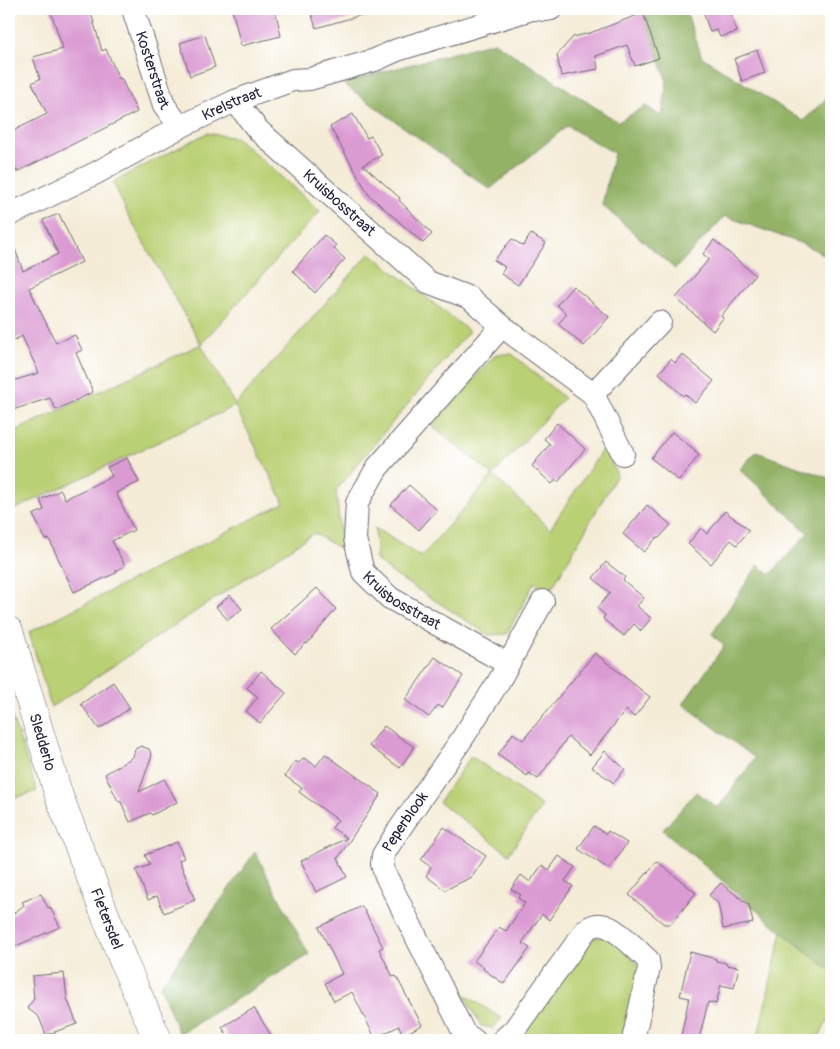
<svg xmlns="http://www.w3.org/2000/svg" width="840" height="1049" viewBox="0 0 840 1049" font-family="Pangolin,sans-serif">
	<rect width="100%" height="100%" fill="#fff"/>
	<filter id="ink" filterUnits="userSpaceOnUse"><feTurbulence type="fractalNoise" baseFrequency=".02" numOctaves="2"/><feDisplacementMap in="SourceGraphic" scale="10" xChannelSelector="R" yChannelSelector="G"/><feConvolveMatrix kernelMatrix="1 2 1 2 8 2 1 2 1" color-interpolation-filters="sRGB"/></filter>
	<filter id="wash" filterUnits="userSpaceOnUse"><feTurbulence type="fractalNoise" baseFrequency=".0096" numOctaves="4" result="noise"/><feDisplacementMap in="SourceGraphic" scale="20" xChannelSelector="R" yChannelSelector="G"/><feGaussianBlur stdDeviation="1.12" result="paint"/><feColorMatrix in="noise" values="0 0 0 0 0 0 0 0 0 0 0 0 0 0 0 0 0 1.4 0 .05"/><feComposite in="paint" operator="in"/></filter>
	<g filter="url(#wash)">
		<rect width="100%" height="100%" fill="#f4ecd7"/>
		<path fill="#bad074" stroke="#6e7958" d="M 207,133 L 237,138 L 320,211 L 201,344 L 235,405 L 370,253 L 469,331 L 336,490 L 342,550 L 314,533 L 51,707 L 29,632 L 284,503 L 235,406 L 9,512 L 9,434 L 201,344 L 128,215 L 113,182 Z
			M 496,354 L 512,354 L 564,398 L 493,475 L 550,529 L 604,447 L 617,475 L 551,590 L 534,583 L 507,634 L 489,635 L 395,575 L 376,560 L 375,528 L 421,557 L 493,475 L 432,426 Z
			M 9,708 L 37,791 L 9,800 Z
			M 471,756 L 542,806 L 509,854 L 439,802 Z
			M 782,932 L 831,971 L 831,1015 L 817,1040 L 757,1040 Z
			M 604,937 L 613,939 L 641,968 L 627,1040 L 516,1040 L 592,938 Z
			M 463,993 L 502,1019 L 493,1028 L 481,1026 Z"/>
		<path fill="#93b266" stroke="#5a6a50" d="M 641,9 L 685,9 L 702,57 L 803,121 L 831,94 L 831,258 L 803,244 L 725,216 L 675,269 L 602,205 L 614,153 L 567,126 L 490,189 L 342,83 L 494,42 L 618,122 L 646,106 L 662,117 L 667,81 Z
			M 756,452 L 831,479 L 831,971 L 782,932 L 663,830 L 696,792 L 718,808 L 755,758 L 683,704 L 724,646 L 712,634 L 758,565 L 770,575 L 808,533 L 740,469 Z
			M 255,852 L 309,955 L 179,1034 L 160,986 Z"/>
		<g id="blocks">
			<path fill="#da9ad2" d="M 50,9 L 90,9 L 102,51 L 106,49 L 119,79 L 121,78 L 137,112 L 17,172 L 9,154 L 9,133 L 47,114 L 32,83 L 40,79 L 33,57 L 63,49 Z
				M 232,9 L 275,9 L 281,36 L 241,46 Z
				M 310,9 L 365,9 L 365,14 L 316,28 Z
				M 702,9 L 729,9 L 737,32 L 720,37 L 717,30 L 710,32 Z
				M 643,13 L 659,58 L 635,66 L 627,45 L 596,56 L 598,69 L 561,76 L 557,55 L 573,37 L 590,33 Z
				M 205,35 L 215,67 L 190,76 L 180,43 Z
				M 757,50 L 765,73 L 742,81 L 734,59 Z
				M 353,114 L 367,138 L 371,136 L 382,155 L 363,165 L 400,198 L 399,200 L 432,234 L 423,243 L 369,195 L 330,127 Z
				M 59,214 L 82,262 L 29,288 L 56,343 L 75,335 L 82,350 L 76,353 L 93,392 L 56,410 L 50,398 L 9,411 L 9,382 L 39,373 L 22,336 L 9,343 L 9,238 L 11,238 L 23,271 L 58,254 L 43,220 Z
				M 531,234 L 546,243 L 518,285 L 501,274 L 505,267 L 494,260 L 512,239 L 523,246 Z
				M 324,235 L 336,245 L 334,249 L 345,259 L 315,293 L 293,271 Z
				M 714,240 L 755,275 L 721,316 L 723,318 L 713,331 L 676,298 L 709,259 L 703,254 Z
				M 573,286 L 609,317 L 584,346 L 558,324 L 567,314 L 557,305 Z
				M 682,354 L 714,381 L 695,403 L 685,394 L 683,396 L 659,373 L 671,359 L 675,363 Z
				M 557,423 L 585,449 L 558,482 L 556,480 L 552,484 L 532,466 L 550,444 L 544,439 Z
				M 672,432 L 695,450 L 695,452 L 699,455 L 679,481 L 651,458 Z
				M 127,458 L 139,482 L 116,493 L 134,530 L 112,541 L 125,566 L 116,571 L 116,573 L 74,592 L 49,539 L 46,540 L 33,515 L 44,510 L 40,500 L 61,490 L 65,499 L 112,476 L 107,467 Z
				M 409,485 L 437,510 L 419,530 L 391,505 Z
				M 647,505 L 671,525 L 659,538 L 657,537 L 644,552 L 623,534 Z
				M 725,511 L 749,530 L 737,545 L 731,540 L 711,564 L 688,544 L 701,528 L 707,534 Z
				M 606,562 L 625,577 L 623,580 L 644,598 L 637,606 L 651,618 L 641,631 L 634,624 L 624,636 L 603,619 L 605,615 L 597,608 L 610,593 L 593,578 Z
				M 317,588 L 336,609 L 307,644 L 306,643 L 295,654 L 271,629 Z
				M 230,595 L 242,609 L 228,620 L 216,607 Z
				M 595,653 L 650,697 L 634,717 L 626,710 L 590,755 L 568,737 L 538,779 L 529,773 L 527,776 L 498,755 L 513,733 L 523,740 Z
				M 435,657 L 463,676 L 442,708 L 438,705 L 429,717 L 405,700 Z
				M 261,671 L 286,693 L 260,723 L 246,711 L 258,697 L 247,688 Z
				M 113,682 L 130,708 L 99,729 L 81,704 Z
				M 384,726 L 414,747 L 400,768 L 369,746 Z
				M 141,746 L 149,749 L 152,755 L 139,792 L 164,779 L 177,802 L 152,815 L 150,813 L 130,822 L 121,802 L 118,801 L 105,774 L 133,757 L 135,749 Z
				M 605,751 L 625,769 L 614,783 L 592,767 Z
				M 325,754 L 381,794 L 338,858 L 347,877 L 316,892 L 301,861 L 347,838 L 332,828 L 338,820 L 299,792 L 302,788 L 285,776 L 295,761 L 299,763 L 304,758 L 316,766 Z
				M 594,826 L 606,834 L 608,831 L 627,843 L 609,869 L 578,849 Z
				M 444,827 L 486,856 L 472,877 L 445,890 L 426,876 L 431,867 L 421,860 Z
				M 177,842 L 184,858 L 179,860 L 195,900 L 164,913 L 157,896 L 148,900 L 136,870 L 150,865 L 145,855 Z
				M 559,856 L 575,867 L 565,881 L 573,886 L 549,920 L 542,914 L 522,943 L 530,948 L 504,984 L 483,969 L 484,968 L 474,961 L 499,927 L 506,931 L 525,903 L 518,898 L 521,895 L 511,889 L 521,875 L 530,882 L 542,865 L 549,870 Z
				M 657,861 L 696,893 L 671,924 L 664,924 L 629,895 Z
				M 721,883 L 749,905 L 753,923 L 723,929 L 718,903 L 709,895 Z
				M 41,894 L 48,908 L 50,907 L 60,927 L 9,949 L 9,917 L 24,905 L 22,902 Z
				M 362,906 L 383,947 L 379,949 L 393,977 L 396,976 L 422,1025 L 403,1035 L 399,1026 L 375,1038 L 352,992 L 334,1001 L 325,983 L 342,974 L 319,927 Z
				M 690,952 L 716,959 L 716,961 L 726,963 L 726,965 L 739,967 L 734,988 L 721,985 L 716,1004 L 708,1002 L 699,1040 L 680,1040 L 689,998 L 680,996 Z
				M 64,973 L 67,998 L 77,1024 L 46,1035 L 39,1017 L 27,1008 L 34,999 L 32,976 Z
				M 254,1008 L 274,1040 L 230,1040 L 222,1027 Z"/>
		</g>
	</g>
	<g filter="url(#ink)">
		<use href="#blocks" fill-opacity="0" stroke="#6c6972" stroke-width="1"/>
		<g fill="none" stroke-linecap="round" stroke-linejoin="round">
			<defs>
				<g id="minor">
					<path id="s1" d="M 133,9 L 164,105 L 180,127"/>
					<path d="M 536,9 L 546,10 L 551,9"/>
					<path id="s2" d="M 235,101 L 258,130 L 428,282 L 470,298 L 502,326 L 593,394 L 623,454"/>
					<path id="s3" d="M 9,215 L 96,173 L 180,127 L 235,101 L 293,80 L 310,79 L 375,60 L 397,50 L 532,9"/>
					<path id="s4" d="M 502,326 L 377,468 L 357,503 L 355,539 L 363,572 L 390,598 L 508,664"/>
					<path d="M 593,394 L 660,322"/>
					<path id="s5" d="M 474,1040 L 464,1033 L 385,874 L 382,864 L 383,855 L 396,834 L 462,739 L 499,681 L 543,601"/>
					<path d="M 503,1040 L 514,1030 L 586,930 C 590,927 595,924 601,925 C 615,926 637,950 648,960 L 649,968 L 633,1040"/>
				</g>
				<g id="tertiary">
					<path id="s6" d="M 9,631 L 59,796 L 124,963 L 158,1040"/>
				</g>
			</defs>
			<use href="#minor" stroke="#6c6972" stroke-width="24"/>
			<use href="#tertiary" stroke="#6c6972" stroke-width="29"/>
			<use href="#minor" stroke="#fff" stroke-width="22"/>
			<use href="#tertiary" stroke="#fff" stroke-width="28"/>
		</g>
	</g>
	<g text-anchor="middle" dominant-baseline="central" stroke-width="5" stroke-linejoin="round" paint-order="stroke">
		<g font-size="15" fill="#22223b" stroke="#fff">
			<text stroke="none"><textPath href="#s1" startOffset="64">Kosterstraat</textPath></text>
			<text stroke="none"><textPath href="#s3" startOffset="249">Krelstraat</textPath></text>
			<text stroke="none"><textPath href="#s2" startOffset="146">Kruisbosstraat</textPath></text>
			<text stroke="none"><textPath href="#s4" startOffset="348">Kruisbosstraat</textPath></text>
			<text stroke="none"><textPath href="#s6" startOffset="116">Sledderlo</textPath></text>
			<text stroke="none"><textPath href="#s5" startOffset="249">Peperblook</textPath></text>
			<text stroke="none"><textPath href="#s6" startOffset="304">Fletersdel</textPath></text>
		</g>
	</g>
	<rect width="840" height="1049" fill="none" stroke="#fff" stroke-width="30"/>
</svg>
